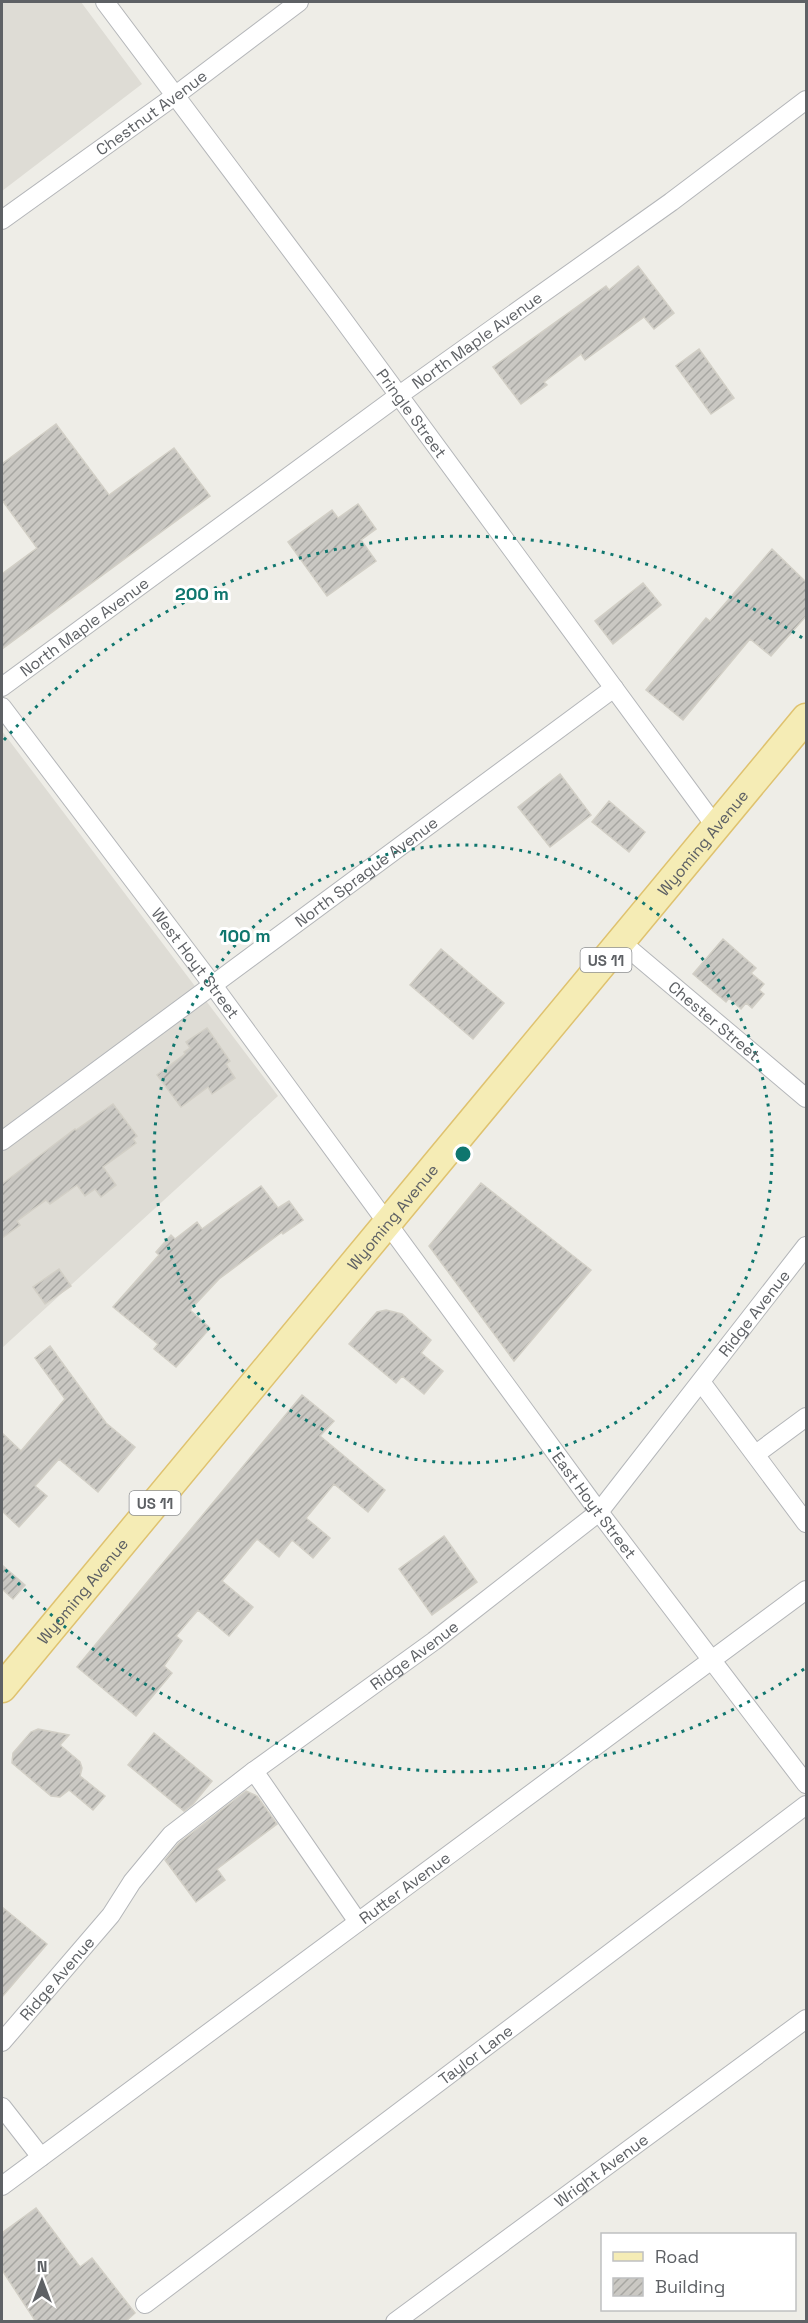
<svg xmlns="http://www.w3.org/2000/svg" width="808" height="2323" viewBox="0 0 808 2323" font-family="'Space Grotesk',sans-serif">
	<defs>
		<pattern id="building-hatch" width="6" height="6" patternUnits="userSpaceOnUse" patternTransform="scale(1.5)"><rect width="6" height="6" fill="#cac8c3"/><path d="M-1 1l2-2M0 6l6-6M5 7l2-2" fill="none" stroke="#a7a6a2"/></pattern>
	</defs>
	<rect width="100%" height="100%" fill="#eeede7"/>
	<path fill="#dedcd5" d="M 2,2 L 81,2 L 142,84 L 2,191 Z
		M 2,731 L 278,1096 L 2,1348 Z"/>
	<path fill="url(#building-hatch)" stroke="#d2cfc6" stroke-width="1.5" d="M 638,266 L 674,313 L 654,329 L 644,317 L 585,360 L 581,354 L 544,382 L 547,385 L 521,404 L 493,367 L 606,286 L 609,290 Z
		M 699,349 L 734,398 L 711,414 L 676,366 Z
		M 56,424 L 109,495 L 174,448 L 210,496 L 2,649 L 2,574 L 37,548 L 2,500 L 2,464 Z
		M 358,504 L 376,529 L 361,540 L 376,561 L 327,596 L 288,542 L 332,510 L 338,518 Z
		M 772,549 L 807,583 L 807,615 L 771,656 L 750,639 L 683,720 L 646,690 L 706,618 L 710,621 Z
		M 643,583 L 661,605 L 613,644 L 595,621 Z
		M 560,774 L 591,815 L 550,847 L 518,807 Z
		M 609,801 L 645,832 L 629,852 L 592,822 Z
		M 723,939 L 756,968 L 751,973 L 764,984 L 759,990 L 764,994 L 752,1008 L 746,1003 L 741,1009 L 729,998 L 726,1002 L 693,974 Z
		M 441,949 L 504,1003 L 473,1039 L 410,985 Z
		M 207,1028 L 230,1061 L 226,1064 L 235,1078 L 212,1094 L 208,1087 L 181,1107 L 157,1075 L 185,1054 L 184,1052 L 190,1048 L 186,1042 Z
		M 113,1104 L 137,1136 L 133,1139 L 136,1143 L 103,1167 L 116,1185 L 101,1197 L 95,1189 L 85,1196 L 77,1185 L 50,1204 L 46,1200 L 17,1221 L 20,1225 L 2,1238 L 2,1184 L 75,1129 L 76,1130 Z
		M 481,1183 L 591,1270 L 514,1361 L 429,1246 Z
		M 261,1186 L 278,1208 L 289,1201 L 303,1220 L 283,1234 L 282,1232 L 219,1279 L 190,1310 L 210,1328 L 176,1367 L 154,1349 L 158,1344 L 113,1307 L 159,1255 L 156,1252 L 171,1235 L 175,1239 L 197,1222 L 202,1229 Z
		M 59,1269 L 71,1286 L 45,1304 L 33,1287 Z
		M 386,1310 L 402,1314 L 431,1340 L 421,1353 L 443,1371 L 424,1394 L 402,1376 L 396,1383 L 349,1344 L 377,1312 Z
		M 50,1346 L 106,1423 L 135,1447 L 98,1492 L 59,1459 L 35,1486 L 47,1496 L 19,1527 L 2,1511 L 2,1433 L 21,1451 L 65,1399 L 35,1358 Z
		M 302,1395 L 334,1421 L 320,1436 L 385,1490 L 368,1512 L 334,1484 L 306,1518 L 330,1538 L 313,1558 L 292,1540 L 279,1557 L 257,1539 L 222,1581 L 253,1607 L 229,1636 L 198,1610 L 176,1636 L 182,1641 L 164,1666 L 172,1673 L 136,1716 L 77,1667 Z
		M 444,1536 L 477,1582 L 432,1615 L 399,1569 Z
		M 2,1565 L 25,1585 L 13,1599 L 2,1589 Z
		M 38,1729 L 69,1735 L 60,1745 L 80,1762 L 82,1768 L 80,1776 L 105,1796 L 93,1810 L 69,1790 L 60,1797 L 51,1796 L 12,1763 L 13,1753 L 31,1732 Z
		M 154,1733 L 212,1781 L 193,1804 L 184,1811 L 128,1765 Z
		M 246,1791 L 257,1796 L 277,1824 L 217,1869 L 225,1880 L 196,1902 L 165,1860 L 179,1843 Z
		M 2,1907 L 47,1944 L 2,1997 Z
		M 36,2208 L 80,2267 L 92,2258 L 135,2313 L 125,2322 L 36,2322 L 2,2270 L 2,2233 Z"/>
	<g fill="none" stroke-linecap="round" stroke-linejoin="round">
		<defs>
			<g id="minor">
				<path id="s1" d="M 105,2 L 336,310 L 716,827"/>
				<path id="s2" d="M 2,220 L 176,95 L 299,2"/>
				<path id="s3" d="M 2,687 L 398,396 L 671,202 L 806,100"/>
				<path id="s4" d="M 2,707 L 212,984 L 599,1512 L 806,1784"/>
				<path id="s5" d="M 621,942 L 806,1098"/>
				<path id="s6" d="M 2,1141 L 614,688"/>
				<path d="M 701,1382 L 806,1523"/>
				<path d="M 756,1454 L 806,1417"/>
				<path d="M 254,1771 L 358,1922"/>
				<path id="s7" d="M 2,2042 L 111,1915 L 132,1882 L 171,1835 L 254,1771 L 434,1641 L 599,1512 L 806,1246"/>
				<path d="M 2,2107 L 41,2157"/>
				<path id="s8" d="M 2,2186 L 806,1590"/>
				<path id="s9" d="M 145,2304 L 806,1805"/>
				<path id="s10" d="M 395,2322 L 806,2019"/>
			</g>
			<g id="primary">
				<path id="s11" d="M 2,1688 L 806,718"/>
			</g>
		</defs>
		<use href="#minor" stroke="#b4b6b9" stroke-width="20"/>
		<use href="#primary" stroke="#dfc26f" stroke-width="31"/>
		<use href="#minor" stroke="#fff" stroke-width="18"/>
		<use href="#primary" stroke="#f5ecb5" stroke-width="28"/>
	</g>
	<g fill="none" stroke="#0f766e" stroke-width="3" stroke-dasharray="3 6">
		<circle cx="463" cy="1154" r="309"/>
		<path d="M804 1669A618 618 0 0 1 4 1568M4 740A618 618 0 0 1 804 639"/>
	</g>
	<g text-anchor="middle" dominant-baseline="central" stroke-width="6" stroke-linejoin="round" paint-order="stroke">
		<g fill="#fff" stroke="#8e9093" stroke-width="1.5">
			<rect x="580.5" y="948" width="51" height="24" rx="4.5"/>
			<rect x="129.5" y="1491" width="51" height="24" rx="4.5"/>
		</g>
		<g font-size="15" font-weight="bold" fill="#5e6165">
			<text x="606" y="960">US 11</text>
			<text x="155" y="1503">US 11</text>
		</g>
		<g font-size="16" fill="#5e6165" stroke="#fff">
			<text stroke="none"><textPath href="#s2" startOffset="184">Chestnut Avenue</textPath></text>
			<text stroke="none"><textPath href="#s3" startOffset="588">North Maple Avenue</textPath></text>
			<text stroke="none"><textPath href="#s1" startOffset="513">Pringle Street</textPath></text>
			<text stroke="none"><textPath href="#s3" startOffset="102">North Maple Avenue</textPath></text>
			<text stroke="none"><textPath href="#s11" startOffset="1098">Wyoming Avenue</textPath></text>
			<text stroke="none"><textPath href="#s6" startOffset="453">North Sprague Avenue</textPath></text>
			<text stroke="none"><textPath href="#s4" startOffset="321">West Hoyt Street</textPath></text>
			<text stroke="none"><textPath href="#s5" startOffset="122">Chester Street</textPath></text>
			<text stroke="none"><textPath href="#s11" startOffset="612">Wyoming Avenue</textPath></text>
			<text stroke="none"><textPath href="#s7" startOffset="1056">Ridge Avenue</textPath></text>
			<text stroke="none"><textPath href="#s4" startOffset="994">East Hoyt Street</textPath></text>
			<text stroke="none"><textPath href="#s11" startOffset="126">Wyoming Avenue</textPath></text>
			<text stroke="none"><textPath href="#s7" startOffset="570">Ridge Avenue</textPath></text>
			<text stroke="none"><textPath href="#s8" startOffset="501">Rutter Avenue</textPath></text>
			<text stroke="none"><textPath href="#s7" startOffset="84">Ridge Avenue</textPath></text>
			<text stroke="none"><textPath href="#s9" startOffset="414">Taylor Lane</textPath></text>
			<text stroke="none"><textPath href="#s10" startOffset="256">Wright Avenue</textPath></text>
		</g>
	</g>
	<circle cx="463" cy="1154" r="9" fill="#0f766e" stroke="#fff" stroke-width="3"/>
	<g font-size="18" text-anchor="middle" font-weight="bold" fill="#0f766e" stroke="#fff" stroke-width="6" stroke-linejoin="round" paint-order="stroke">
		<text x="202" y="600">200 m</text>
		<text x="245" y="942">100 m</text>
	</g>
	<rect width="808" height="2323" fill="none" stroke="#5e6165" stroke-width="6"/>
	<rect x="601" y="2233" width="195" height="78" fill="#ffffff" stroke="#bfc0c1" stroke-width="1.5"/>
	<rect x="613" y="2252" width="30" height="9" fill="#f5ecb5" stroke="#bfc0c1" stroke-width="1.5"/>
	<text x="655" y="2263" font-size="18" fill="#5e6165">Road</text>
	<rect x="613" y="2278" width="30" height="18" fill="url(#building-hatch)" stroke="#bfc0c1" stroke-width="1.5"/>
	<text x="655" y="2293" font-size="18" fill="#5e6165">Building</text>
	<g transform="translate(42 2281)" stroke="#ffffff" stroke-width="4.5" paint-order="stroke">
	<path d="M0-4.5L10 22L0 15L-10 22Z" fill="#5e6165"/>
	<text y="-9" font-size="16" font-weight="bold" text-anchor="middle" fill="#5e6165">N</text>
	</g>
</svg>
